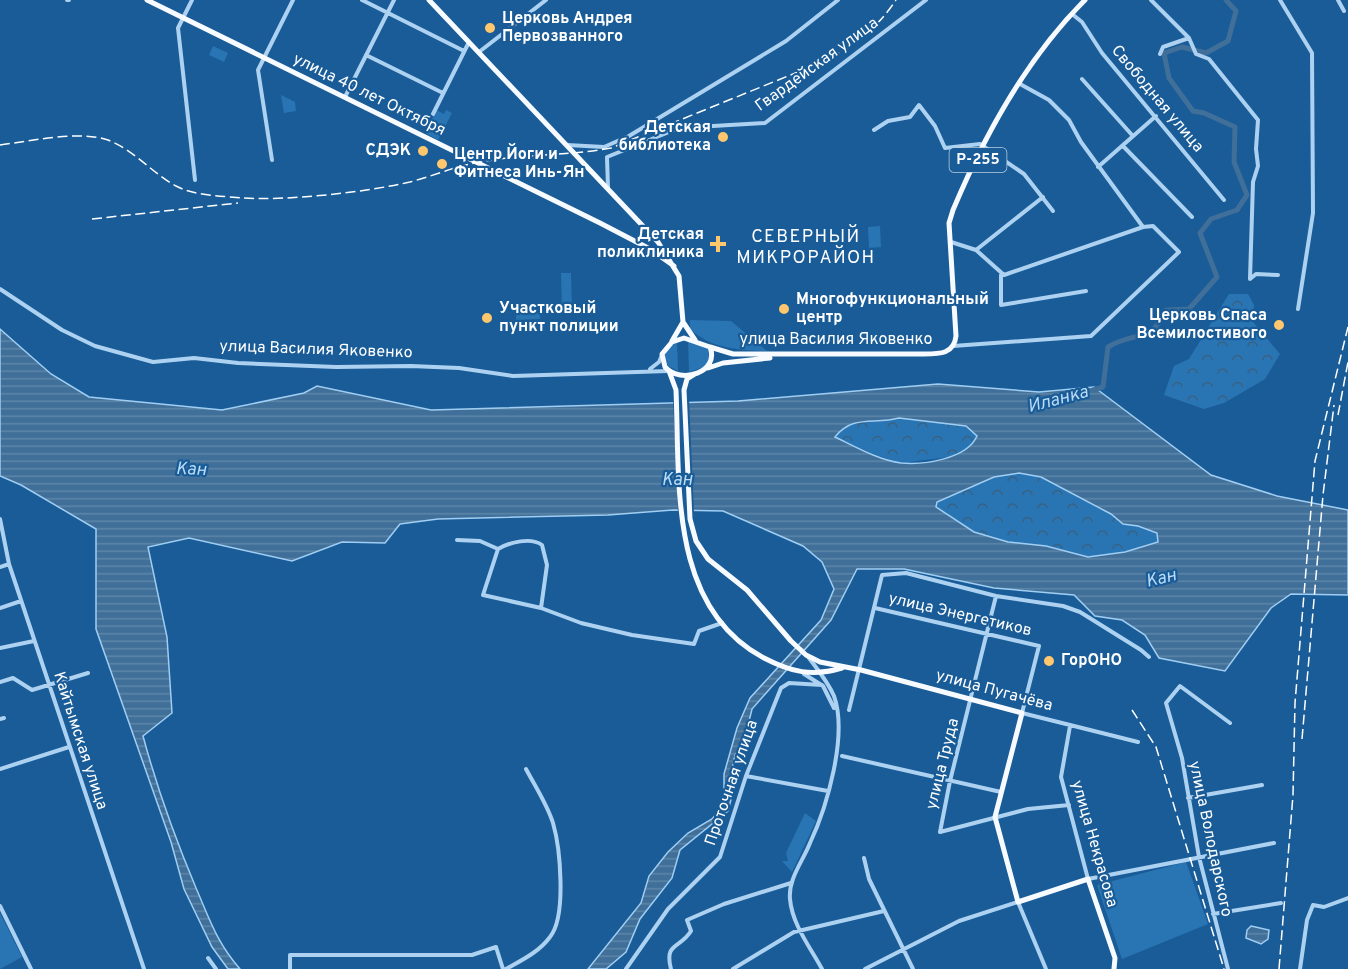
<svg xmlns="http://www.w3.org/2000/svg" width="1348" height="969" viewBox="0 0 1348 969" font-family="Overpass,sans-serif">
	<defs>
		<pattern id="forest-crowns" width="20" height="18" patternUnits="userSpaceOnUse" patternTransform="scale(1.5)"><rect width="20" height="18" fill="#2975b4"/><path d="M2 6a3 3 0 1 1 6 0M12 15a3 3 0 1 1 6 0" fill="none" stroke="#3a6080"/></pattern>
		<pattern id="water-rules" width="6" height="5" patternUnits="userSpaceOnUse" patternTransform="scale(1.5)"><rect width="6" height="5" fill="#406f99"/><path d="M0 2.5h6" fill="none" stroke="#5d85a8"/></pattern>
	</defs>
	<rect width="100%" height="100%" fill="#195c98"/>
	<path fill="#2975b4" d="M 213,46 L 228,53 L 224,62 L 209,55 Z
		M 281,95 L 295,102 L 296,111 L 284,113 Z
		M 436,110 L 444,114 L 446,110 L 452,113 L 438,140 L 425,133 Z
		M 880,226 L 881,247 L 869,248 L 868,227 Z
		M 561,273 L 571,273 L 572,310 L 562,311 Z
		M 540,311 L 540,319 L 516,320 L 516,312 Z
		M 690,320 L 731,321 L 767,351 C 738,350 712,349 690,329 Z
		M 688,340 L 708,348 L 711,358 L 704,367 L 689,372 Z
		M 677,342 L 678,371 L 668,366 L 664,355 L 669,347 Z
		M 805,813 L 816,821 L 792,872 L 782,861 L 788,861 L 786,853 Z
		M 1186,862 L 1208,924 L 1122,959 L 1097,885 Z
		M 0,913 L 22,957 L 0,969 Z"/>
	<path fill="url(#forest-crowns)" d="M 1229,294 L 1248,294 L 1254,305 L 1253,322 L 1280,354 L 1265,379 L 1224,403 L 1204,409 L 1164,395 L 1174,366 L 1189,359 Z
		M 899,418 L 966,426 L 977,436 L 973,445 L 957,456 L 901,463 L 864,451 L 834,437 C 855,415 873,426 899,418 Z
		M 1019,473 L 1041,477 L 1111,514 L 1123,524 L 1138,526 L 1157,533 L 1158,542 L 1125,552 L 1088,557 L 1046,546 L 1008,542 L 974,532 L 936,507 L 937,502 L 994,477 Z"/>
	<path fill="url(#water-rules)" stroke="#a0cef3" stroke-width="1.5" fill-rule="evenodd" d="M 0,329 L 51,374 L 89,397 L 222,410 L 304,393 L 317,386 L 431,410 L 738,401 L 938,384 L 1039,392 L 1094,387 L 1211,475 L 1277,496 L 1348,510 L 1348,595 L 1291,594 L 1271,608 L 1225,671 L 1159,658 L 1145,635 L 1122,620 L 1095,616 L 1074,595 L 994,588 L 904,569 L 857,569 L 831,620 L 752,709 L 744,742 L 735,755 L 731,774 L 733,792 L 728,811 L 680,850 L 672,878 L 640,919 L 626,952 L 606,969 L 588,969 L 641,903 L 649,876 L 668,852 L 688,833 L 712,819 L 724,805 L 724,774 L 737,728 L 750,698 L 821,620 L 834,589 L 822,562 L 803,546 L 723,511 L 673,510 L 608,515 L 438,519 L 400,524 L 385,543 L 342,542 L 292,561 L 189,538 L 148,547 L 167,637 L 172,713 L 143,736 C 157,788 175,838 196,888 C 210,920 217,943 240,969 L 228,969 L 212,947 L 184,889 L 171,842 L 96,629 L 96,529 L 21,485 L 0,476 ZM 899,418 L 966,426 L 977,436 C 967,459 924,465 901,463 C 878,460 854,446 835,437 C 853,414 874,425 899,418 ZM 1019,473 L 1041,477 L 1111,514 L 1123,524 L 1138,526 L 1157,533 L 1158,542 L 1125,552 L 1088,557 L 1046,546 L 1008,542 L 974,532 L 936,507 L 937,502 L 994,477 Z
		M 1251,926 L 1269,930 L 1268,939 L 1261,944 L 1246,938 L 1247,930 Z"/>
	<path fill="#195c98" d="M 673,398 L 689,398 L 694,513 L 678,513 Z"/>
	<g fill="none" stroke-linecap="round" stroke-linejoin="round">
		<path stroke="#406f99" stroke-width="5" d="M 1093,390 L 1103,387 L 1108,347 C 1134,331 1152,344 1166,310 L 1189,309 L 1217,277 L 1200,233 L 1211,219 L 1237,210 L 1247,195 L 1234,162 L 1235,127 L 1204,113 L 1193,111 L 1169,78 L 1164,53 L 1182,47 L 1206,53 L 1228,41 L 1236,11 L 1226,0"/>
		<path stroke="#add2f1" stroke-width="4" d="M 67,0 L 69,0
			M 192,0 L 178,28 L 195,180
			M 362,0 L 464,51
			M 1151,0 L 1189,38 L 1163,47 L 1160,54
			M 1280,0 L 1312,53 L 1313,213 L 1298,309
			M 1338,0 L 1344,11
			M 1072,14 L 1082,22 L 1102,53 L 1224,200
			M 1189,38 L 1196,54 L 1209,59 L 1258,120 L 1256,149 L 1258,166 L 1253,182 L 1250,279 L 1256,274 L 1278,275
			M 479,52 L 546,0
			M 366,55 L 443,93
			M 1082,79 L 1132,135
			M 1020,84 L 1049,100 L 1069,120 L 1081,142 L 1143,227
			M 345,97 L 394,0
			M 433,114 L 469,42
			M 874,130 L 888,121 L 910,117 L 919,105 L 935,126 L 945,148 L 980,144 L 1024,174 L 1053,211
			M 567,145 L 604,147 L 629,136 L 786,41 L 838,0
			M 1123,146 L 1192,217
			M 272,160 L 258,70 L 293,0
			M 1098,167 L 1156,116
			M 608,188 L 607,157 L 679,128 L 765,123 L 926,0
			M 951,242 L 976,250 L 1004,275 L 1143,227 L 1153,226 L 1179,252 L 1091,336 L 953,346
			M 976,250 L 1043,197
			M 1001,275 L 1001,305 L 1086,291
			M 0,289 L 62,330 L 95,346 L 153,362 L 194,358 L 238,363 L 336,367 L 411,366 L 459,368 L 513,376 L 668,371
			M 650,369 L 659,362 L 662,355
			M 0,519 L 9,564 L 144,969
			M 457,540 L 480,541 L 498,549 L 483,595 L 541,608 L 581,623 L 632,635 L 694,644 L 699,631 L 722,623
			M 498,549 C 510,542 531,537 542,545 L 547,565 L 541,608
			M 0,567 L 9,564
			M 996,596 L 950,781 L 940,832 L 1028,809 L 1069,805
			M 0,608 L 21,601
			M 875,608 L 1039,646 L 1022,713 L 1138,742
			M 0,648 L 34,641
			M 809,658 C 818,670 828,682 834,696 C 848,735 827,807 810,843 C 803,861 788,879 790,899 C 792,924 810,947 822,969
			M 804,674 L 823,686 L 834,708
			M 0,682 L 13,678 L 32,690 L 88,673
			M 849,710 L 882,575 L 906,573 L 996,596 L 1063,606 L 1080,612 L 1141,650 L 1149,657
			M 0,719 L 4,718
			M 1070,726 L 1061,777 L 1088,879 L 1274,843
			M 842,756 L 1001,792
			M 0,769 L 69,747
			M 746,776 L 828,791
			M 1188,798 L 1262,785
			M 864,858 L 869,879 L 913,969
			M 0,906 L 31,969
			M 1213,914 L 1281,903
			M 208,958 L 216,969
			M 290,969 L 290,955 L 472,955 L 496,947 L 503,969
			M 506,969 C 522,960 539,952 550,937 C 567,916 560,847 553,823 C 547,804 535,786 526,769
			M 626,969 L 668,909 L 720,857 L 746,776 L 781,688 L 789,683 L 822,685
			M 671,969 C 664,942 680,949 691,931 L 687,920 L 724,904 L 791,883
			M 733,969 L 794,932 L 884,911
			M 865,969 L 959,921 L 1018,902 L 1046,969
			M 1228,969 L 1199,857 L 1182,758 L 1166,703 L 1180,686 L 1230,723
			M 1300,969 L 1307,920 L 1313,905 L 1324,907 L 1348,898"/>
		<path stroke="#f7fbff" stroke-width="5" d="M 147,0 L 600,223 L 650,249 L 674,266
			M 429,0 L 658,242 L 679,276 L 683,322 L 695,340
			M 684,338 L 710,347 C 720,372 681,385 665,367 L 662,354 L 672,342 Z
			M 672,341 L 683,322
			M 710,347 L 733,354 L 924,354 C 940,354 954,354 956,336 L 949,223 L 953,210 C 984,136 1028,57 1085,0
			M 708,368 L 723,363 L 770,358
			M 669,371 L 676,390 C 680,482 668,607 764,658 C 791,672 812,677 842,668
			M 695,374 L 687,379 L 684,390 L 690,519 L 696,541 L 708,559 L 747,590 L 791,641 L 806,655 L 820,662 L 861,670 L 1022,713 L 995,817 L 1018,902 L 1088,879 L 1115,958 L 1114,969"/>
		<path stroke="#fff" stroke-width="1.5" stroke-dasharray="10 4.5" stroke-linecap="butt" d="M 0,145 C 31,141 79,130 108,140 C 134,150 152,173 176,186 C 195,196 222,196 243,198 C 287,201 367,192 410,182 C 433,176 456,166 480,162 C 523,154 567,156 611,148 L 820,63 C 852,47 876,30 896,0
			M 92,219 L 238,203
			M 1338,415 L 1348,362
			M 1132,710 L 1156,747 L 1224,969
			M 1302,739 L 1323,495 L 1334,405
			M 1279,969 L 1293,795 L 1295,703 L 1315,461 L 1348,327"/>
	</g>
	<g fill="#ffc76d" stroke="#195c98" stroke-width="2">
		<circle cx="490" cy="28" r="6"/>
		<circle cx="723" cy="137" r="6"/>
		<circle cx="423" cy="151" r="6"/>
		<circle cx="442" cy="164" r="6"/>
		<path d="M715 235h6v6h6v6h-6v6h-6v-6h-6v-6h6z"/>
		<circle cx="784" cy="309" r="6"/>
		<circle cx="487" cy="318" r="6"/>
		<circle cx="1279" cy="325" r="6"/>
		<circle cx="1049" cy="661" r="6"/>
	</g>
	<g text-anchor="middle" dominant-baseline="central" stroke-width="4.5" stroke-linejoin="round" paint-order="stroke">
		<rect fill="#195c98" stroke="#bacee0" stroke-width="1.5" x="949.5" y="148" width="57" height="24" rx="4.5"/>
		<g font-size="15" font-weight="bold" fill="#fff">
			<text x="978" y="160">Р-255</text>
		</g>
		<g font-size="16" font-weight="bold" fill="#fff" stroke="#195c98" text-anchor="start">
			<text x="502" y="19">Церковь Андрея<tspan x="502" dy="18">Первозванного</tspan></text>
			<text x="711" y="128" text-anchor="end">Детская<tspan x="711" dy="18">библиотека</tspan></text>
			<text x="411" y="151" text-anchor="end">СДЭК</text>
			<text x="454" y="155">Центр Йоги и<tspan x="454" dy="18">Фитнеса Инь-Ян</tspan></text>
			<text x="704" y="235" text-anchor="end">Детская<tspan x="704" dy="18">поликлиника</tspan></text>
			<text x="796" y="300">Многофункциональный<tspan x="796" dy="18">центр</tspan></text>
			<text x="499" y="309">Участковый<tspan x="499" dy="18">пункт полиции</tspan></text>
			<text x="1267" y="316" text-anchor="end">Церковь Спаса<tspan x="1267" dy="18">Всемилостивого</tspan></text>
			<text x="1061" y="661">ГорОНО</text>
		</g>
		<g font-size="16" fill="#fff" stroke="#195c98">
			<text transform="translate(817 65) rotate(-36)">Гвардейская улица</text>
			<text transform="translate(369 95) rotate(26)">улица 40 лет Октября</text>
			<text transform="translate(1157 99) rotate(50)">Свободная улица</text>
			<text x="836" y="340">улица Василия Яковенко</text>
			<text transform="translate(316 350) rotate(2)">улица Василия Яковенко</text>
			<text transform="translate(960 615) rotate(13)">улица Энергетиков</text>
			<text transform="translate(994 691) rotate(15)">улица Пугачёва</text>
			<text transform="translate(80 741) rotate(72)">Кайтымская улица</text>
			<text transform="translate(943 764) rotate(-76)">улица Труда</text>
			<text transform="translate(732 783) rotate(-71)">Проточная улица</text>
			<text transform="translate(1210 839) rotate(78)">улица Володарского</text>
			<text transform="translate(1094 844) rotate(74)">улица Некрасова</text>
		</g>
		<g font-size="18" letter-spacing="1.5" fill="#fff" stroke="#195c98">
			<text x="806" y="237">СЕВЕРНЫЙ<tspan x="806" dy="21">МИКРОРАЙОН</tspan></text>
		</g>
		<g font-size="18" font-style="italic" fill="#badcf7" stroke="#195c98">
			<text transform="translate(1058 400) rotate(-15)">Иланка</text>
			<text transform="translate(191 470) rotate(2)">Кан</text>
			<text x="677" y="480">Кан</text>
			<text transform="translate(1161 579) rotate(-14)">Кан</text>
		</g>
	</g>
</svg>
